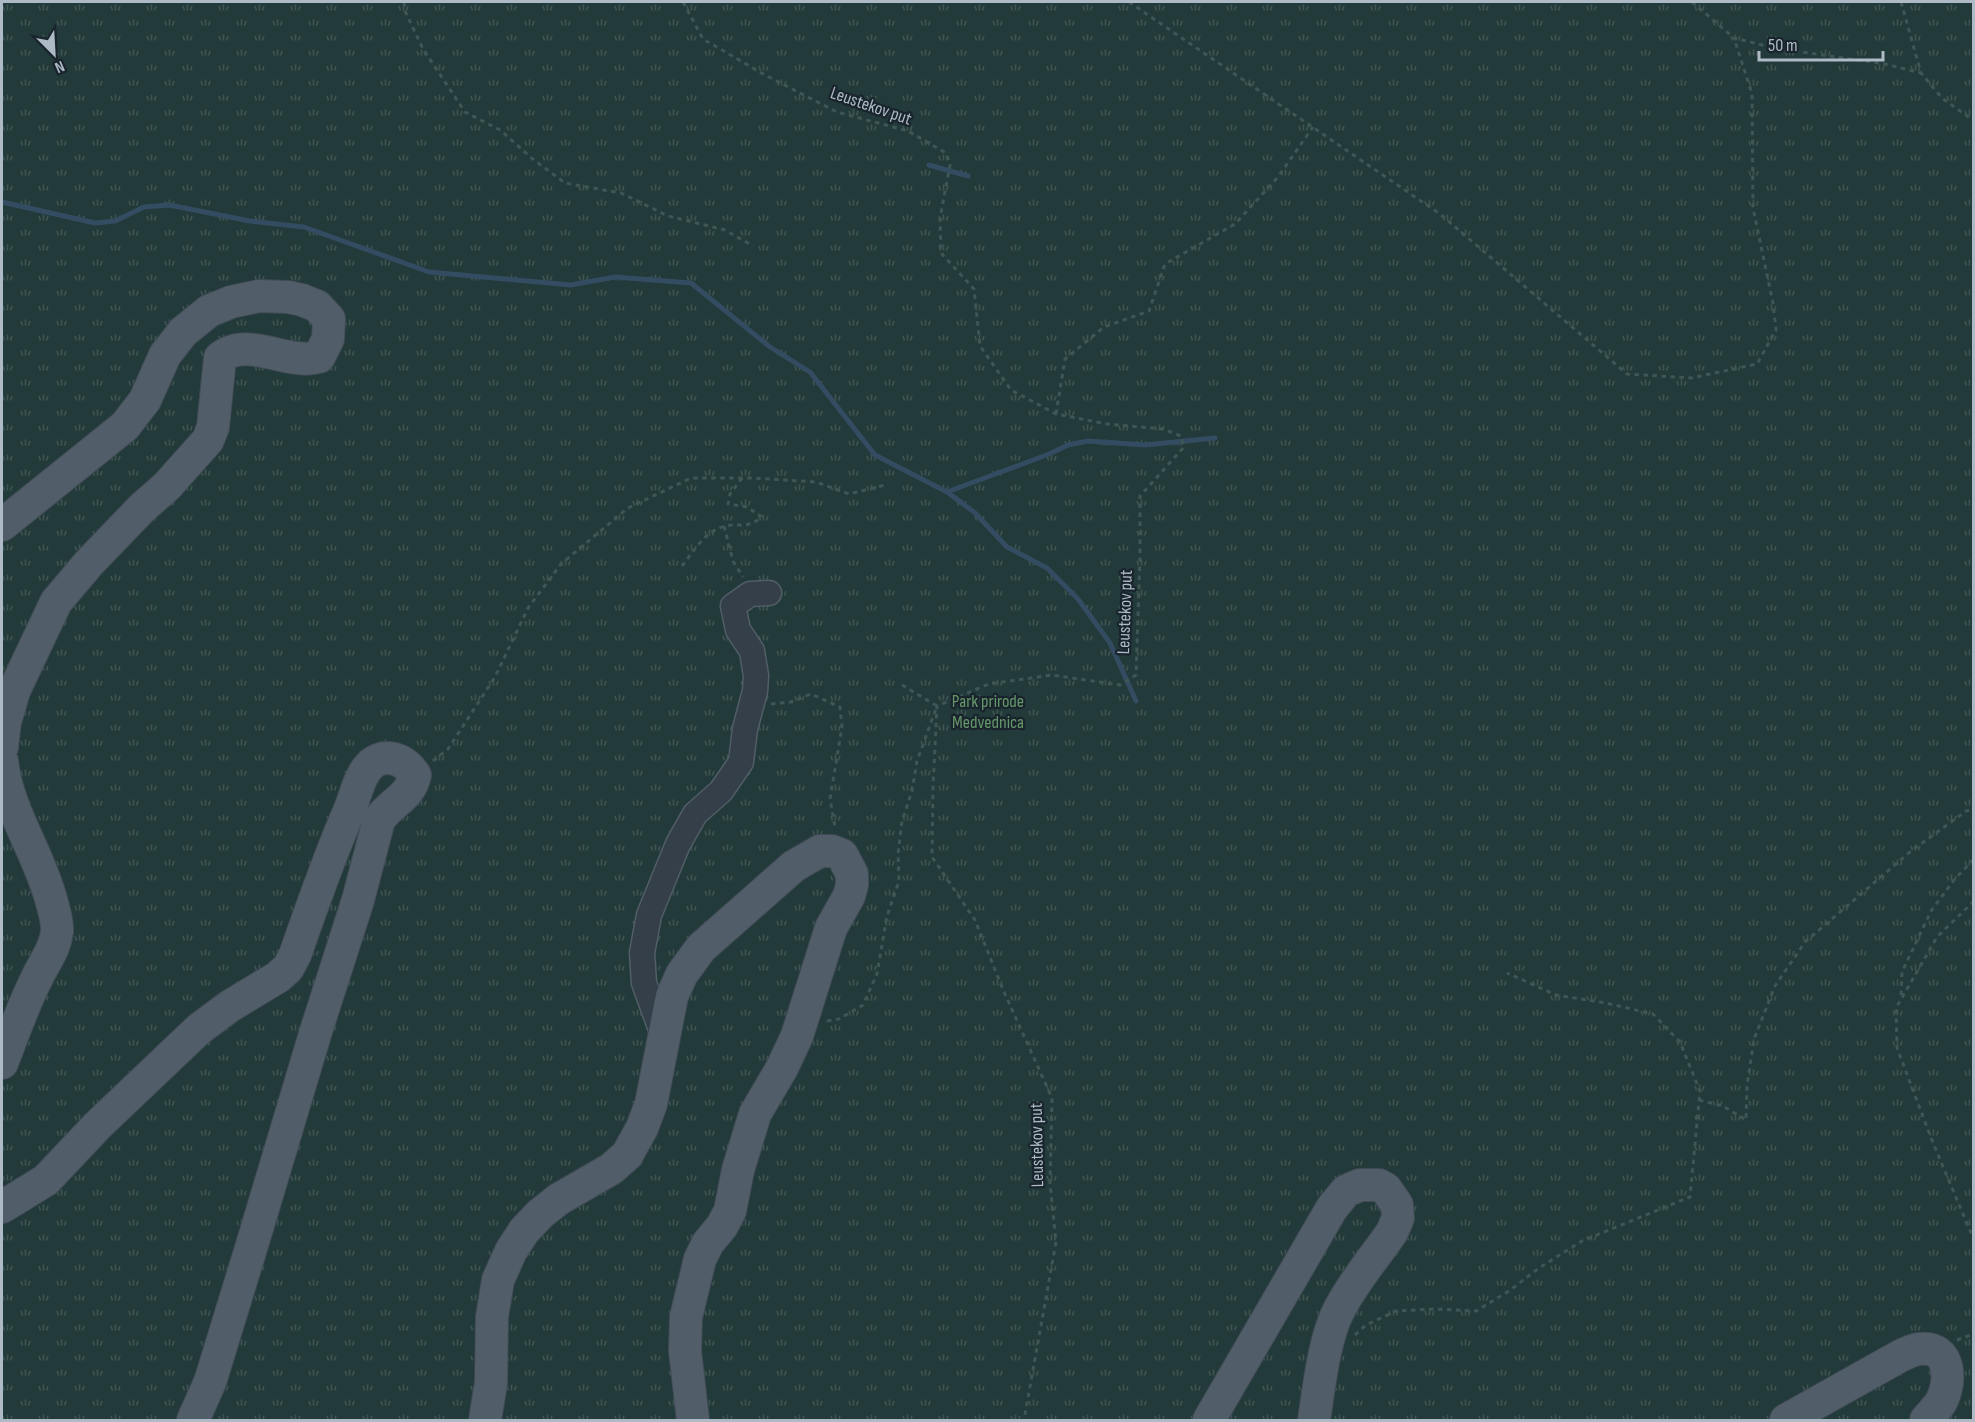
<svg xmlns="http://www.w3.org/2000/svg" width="1975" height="1422" viewBox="0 0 1975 1422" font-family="'Sofia Sans Condensed',sans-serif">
	<defs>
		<pattern id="park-tufts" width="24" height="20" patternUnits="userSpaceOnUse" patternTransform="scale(1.5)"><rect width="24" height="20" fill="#223a39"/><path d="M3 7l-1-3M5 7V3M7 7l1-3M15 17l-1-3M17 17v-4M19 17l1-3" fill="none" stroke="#405454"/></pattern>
	</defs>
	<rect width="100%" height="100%" fill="#202e38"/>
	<path fill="url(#park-tufts)" d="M 2,2 L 1973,2 L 1973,1420 L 2,1420 Z"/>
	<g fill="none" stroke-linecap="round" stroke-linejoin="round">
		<path stroke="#334c61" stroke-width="5" d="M 929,165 L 968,176
			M 2,202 L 95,223 L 115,221 L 144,207 L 169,205 L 250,221 L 304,227 L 429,272 L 571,285 L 615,277 L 691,283 L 770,347 L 810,372 L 875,455 L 947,492 L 974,512 L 1007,547 L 1047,568 L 1078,599 L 1110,643 L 1136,701
			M 947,492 L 1049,454 L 1068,445 L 1088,441 L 1145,445 L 1215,438"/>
		<defs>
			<path id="minor" d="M 664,1038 L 644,983 L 642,953 L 649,915 L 678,844 L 695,814 L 721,791 L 741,762 L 745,729 L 755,691 L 756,676 L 752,651 L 738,630 L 733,606 L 750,594 L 769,593"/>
			<path id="major" d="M 2,525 L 125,426 L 145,400 L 165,355 L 183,332 L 209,311 L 231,302 L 259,296 L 288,297 L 302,300 L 317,306 L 329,319 L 328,339 L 319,357 C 288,366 247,335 220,358 L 213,427 L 208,440 L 167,486 L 142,508 L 89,563 L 56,602 L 14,691 L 5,722 L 2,747
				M 2,761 C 7,809 37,850 50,896 C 53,906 58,921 57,932 C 55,950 44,962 37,978 C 23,1005 13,1035 2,1063
				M 2,1207 L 46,1180 L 97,1126 L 199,1029 L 230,1006 L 278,977 L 288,968 L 295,955 C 312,906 329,857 350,809 C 355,797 358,781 366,770 C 380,750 403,757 415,775 C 410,798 391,802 379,820 L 358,900 L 316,1031 L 252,1245 L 210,1382 L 193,1420
				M 485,1420 L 491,1383 L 492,1317 L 498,1280 L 511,1251 L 524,1231 L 540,1214 L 559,1199 L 611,1169 L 627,1155 L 642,1128 L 651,1104 L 672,996 L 682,974 L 701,948 L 794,866 L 820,851 L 832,851 L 842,855 L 852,874 L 852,885 L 849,896 L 831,928 L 797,1036 L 782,1068 L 755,1114 L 738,1170 L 730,1211 L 722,1226 L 708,1243 L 700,1259 L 686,1317 L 685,1351 L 693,1420
				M 1209,1420 L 1332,1208 L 1346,1191 L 1360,1185 L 1379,1185 L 1386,1189 L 1397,1205 L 1398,1218 L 1392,1232 C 1375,1257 1354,1281 1340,1308 C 1324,1337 1319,1388 1314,1420
				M 1786,1420 L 1902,1355 C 1907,1353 1914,1349 1920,1349 C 1951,1345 1952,1382 1941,1402 C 1937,1408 1931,1414 1926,1420"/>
		</defs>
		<use href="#minor" stroke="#515d67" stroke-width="27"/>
		<use href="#major" stroke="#404b55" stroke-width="34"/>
		<path stroke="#3f5656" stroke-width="3" stroke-dasharray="4.5 4.5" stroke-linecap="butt" d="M 404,2 L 405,11 L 423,49 L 465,112 L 500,130 L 534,160 L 565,183 L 621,193 L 668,216 L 725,230 L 753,246
			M 683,2 L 703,39 L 765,75 L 837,112 L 908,131 L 946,153 L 950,165 L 940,218 L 941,253 L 974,289 L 980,346 L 1011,390 L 1056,414 L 1107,424 L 1163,429 L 1181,436 L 1184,447 L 1140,496 L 1140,557 L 1136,675 L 1120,685 L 1052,675 L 989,684 L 937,706 L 933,787 L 932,857 L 975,920 L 1004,992 L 1052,1098 L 1050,1183 L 1056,1242 L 1024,1420
			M 1129,2 L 1440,214 L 1627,374 L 1691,378 L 1757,364 L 1776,330 L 1773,303 L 1753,208 L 1752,94 L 1734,38
			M 1692,2 L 1734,38 L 1774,48 L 1885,64 L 1921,73
			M 1901,2 L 1921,73 L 1942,98 L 1974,121
			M 1056,414 L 1065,359 L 1104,327 L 1149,311 L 1165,264 L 1235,224 L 1278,177 L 1313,127
			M 724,526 L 733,561 L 743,577
			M 682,566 C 694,551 705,531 725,526 C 741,523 747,529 762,517 L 747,507 L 728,504 L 730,494 L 742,478
			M 771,704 L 791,702 L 811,694 L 840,707 L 842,727 L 830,799 L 835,827
			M 433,761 L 448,749 L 495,677 L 528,608 L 561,564 L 628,508 L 691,478 L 754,478 L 816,482 L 849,494 L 885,485
			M 1974,901 L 1937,937 L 1896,1008 L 1897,1048 L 1933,1143 L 1974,1240
			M 1901,995 L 1902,972 L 1931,911 L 1954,880 L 1974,859
			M 827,1021 L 839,1019 L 863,1005 L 877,974 L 887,916 L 899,881 L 898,854 L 902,821 L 912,791 L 917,761 L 937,706 L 902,685
			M 1699,1100 L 1723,1106 L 1746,1120 L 1747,1086 L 1754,1039 L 1775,986 L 1805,942 L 1910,852 L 1966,811 L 1974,809
			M 1355,1335 L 1366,1325 L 1396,1311 L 1435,1309 L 1476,1311 L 1509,1291 L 1539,1268 L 1582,1241 L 1690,1197 L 1700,1091 L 1680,1042 L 1653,1014 L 1606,1003 L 1556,995 L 1507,973
			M 1957,1340 L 1974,1334"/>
		<use href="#minor" stroke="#343f49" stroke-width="24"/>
		<use href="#major" stroke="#515e69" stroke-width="32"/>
	</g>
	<g text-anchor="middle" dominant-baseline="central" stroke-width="4.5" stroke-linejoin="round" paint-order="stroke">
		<g font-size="18" fill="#aebac6" stroke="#19242d">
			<text transform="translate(871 106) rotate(19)">Leustekov put</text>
			<text transform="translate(1125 612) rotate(-88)">Leustekov put</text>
			<text transform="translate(1037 1145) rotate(-91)">Leustekov put</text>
		</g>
		<g font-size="18" fill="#65976a" stroke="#19242d">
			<text x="988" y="701">Park prirode<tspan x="988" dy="21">Medvednica</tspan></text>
		</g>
	</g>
	<rect width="1975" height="1422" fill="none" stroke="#aebac6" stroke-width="6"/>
	<g transform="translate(54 54) rotate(156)" stroke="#19242d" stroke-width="4.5" paint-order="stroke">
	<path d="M0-4.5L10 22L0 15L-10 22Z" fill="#aebac6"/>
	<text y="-9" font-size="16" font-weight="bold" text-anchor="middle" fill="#aebac6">N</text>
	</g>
	<path d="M1759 51v9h124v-9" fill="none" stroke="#aebac6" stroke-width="3"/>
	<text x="1768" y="51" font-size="18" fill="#aebac6" stroke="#19242d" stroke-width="4.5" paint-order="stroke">50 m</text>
</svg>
